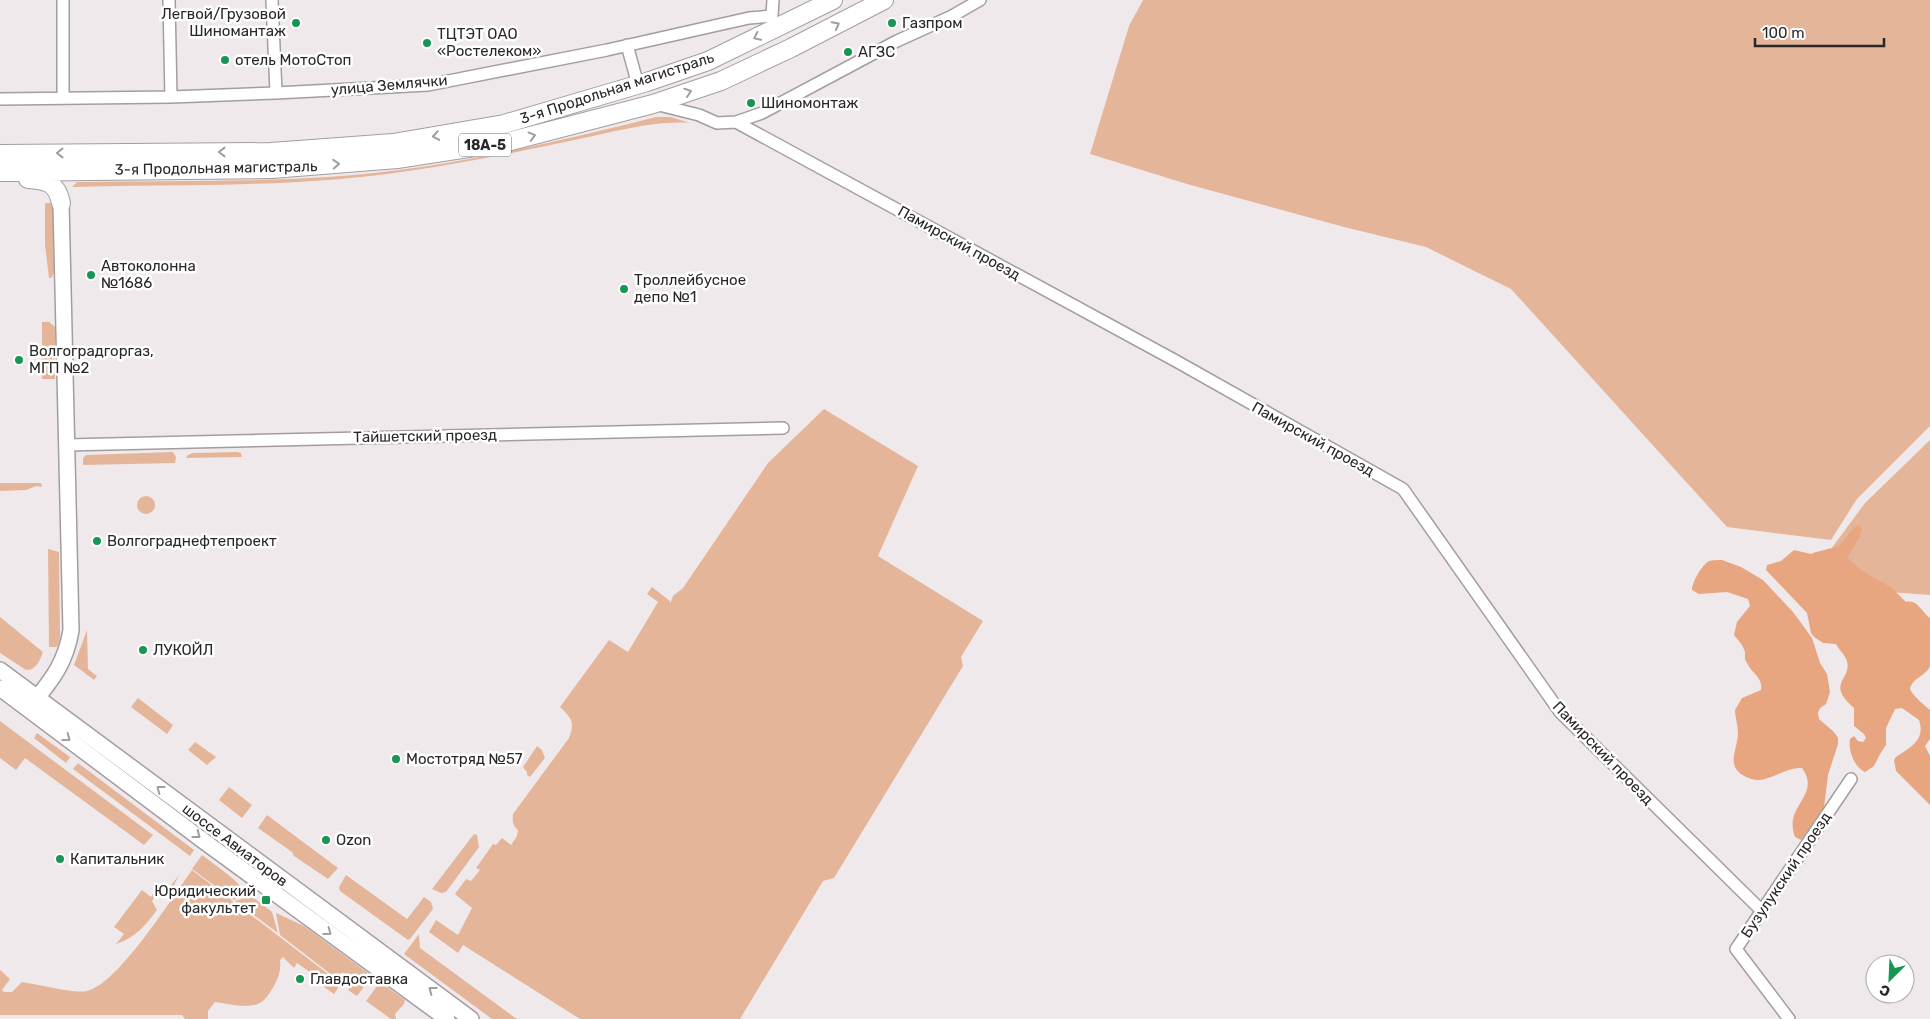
<svg xmlns="http://www.w3.org/2000/svg" width="1930" height="1019" viewBox="0 0 1930 1019" font-family="Rubik,sans-serif">
	<rect width="100%" height="100%" fill="#efe9ec"/>
	<path fill="#e5b59a" d="M 1143,0 L 1930,0 L 1930,426 L 1857,499 L 1831,540 L 1727,527 L 1511,289 L 1426,247 L 1344,227 L 1187,184 L 1090,154 L 1129,26 Z
		M 656,117 L 671,117 L 690,123 C 654,120 614,132 579,139 C 522,151 465,163 408,171 C 299,188 182,184 72,187 L 77,182 L 82,182 C 164,181 246,182 328,177 C 439,170 548,144 656,117 Z
		M 45,203 L 55,203 L 55,272 L 51,278 L 49,278 L 45,245 Z
		M 42,322 L 49,322 L 55,327 L 55,379 L 42,379 Z
		M 824,409 L 918,466 L 878,556 L 983,621 L 961,657 L 963,666 L 834,878 L 823,881 L 740,1019 L 580,1019 L 463,945 L 458,953 L 429,932 L 436,920 L 458,935 L 472,908 L 455,894 L 466,879 L 471,881 L 480,870 L 476,868 L 493,844 L 496,845 L 502,838 L 511,845 L 517,836 L 518,830 C 513,826 512,821 513,814 L 569,738 C 575,722 572,719 560,707 L 609,640 L 628,652 L 658,602 L 647,594 L 652,587 L 670,601 L 670,604 L 673,596 L 683,588 L 768,463 Z
		M 1930,440 L 1930,595 L 1888,592 L 1831,549 L 1865,503 Z
		M 173,452 L 176,457 L 175,463 L 83,465 L 83,458 L 86,455 Z
		M 237,452 L 241,453 L 242,457 L 186,458 L 188,455 L 193,453 Z
		M 0,483 L 41,483 L 42,487 L 36,486 L 26,490 L 0,491 Z
		M137 505a9 9 0 1 1 18 0a9 9 0 1 1-18 0Z
		M 48,549 L 59,552 L 60,638 L 57,647 L 49,647 Z
		M 0,617 L 43,652 C 40,660 36,671 26,670 L 0,653 Z
		M 87,630 L 88,669 L 97,676 L 94,680 L 74,665 Z
		M 138,698 L 173,725 L 167,734 L 131,707 Z
		M 0,721 L 153,835 L 144,845 L 25,758 L 16,770 L 0,758 Z
		M 37,733 L 70,757 L 66,763 L 34,738 Z
		M 195,742 L 216,757 L 207,765 L 188,750 Z
		M 537,746 L 542,750 L 545,758 L 530,777 L 527,775 L 527,772 L 523,767 Z
		M 78,763 L 194,850 L 190,856 L 73,769 Z
		M 229,787 L 252,805 L 242,818 L 219,800 Z
		M 267,815 L 338,868 L 328,879 L 294,856 L 292,852 L 258,828 Z
		M 474,834 L 477,835 L 479,847 L 446,892 L 441,893 L 432,889 Z
		M 202,855 L 230,876 L 250,895 L 234,900 L 192,869 Z
		M 192,870 L 336,980 L 338,988 L 334,994 L 316,981 L 317,977 L 297,963 L 294,968 L 283,957 L 280,960 C 281,970 279,977 274,986 C 271,990 269,995 265,999 C 255,1011 229,1004 215,1002 L 208,1011 L 208,1019 L 185,1019 L 182,1015 L 0,1015 L 0,970 L 10,979 L 2,990 L 4,992 L 12,992 L 22,982 C 37,984 75,994 87,991 C 118,984 172,898 192,870 Z
		M 179,875 L 173,887 L 167,892 L 160,889 L 152,901 L 157,910 C 146,925 135,938 116,944 L 124,934 L 114,927 L 142,890 L 151,897 L 159,886 L 167,891 Z
		M 346,875 L 407,919 L 424,897 L 431,902 L 433,909 L 410,939 L 408,940 L 340,891 L 339,887 Z
		M 251,896 L 272,912 L 278,933 L 235,901 Z
		M 276,913 L 304,926 L 372,976 L 357,996 L 348,990 L 353,980 L 342,972 L 337,979 L 280,935 Z
		M 419,934 L 420,948 L 517,1019 L 492,1019 L 404,954 Z
		M 380,982 L 405,1000 L 404,1004 L 395,1014 L 396,1019 L 391,1019 L 366,1001 Z"/>
	<path fill="#e7a680" d="M 1859,525 L 1862,529 L 1859,538 L 1847,558 L 1864,572 L 1892,588 L 1906,602 C 1918,599 1921,612 1930,618 C 1930,627 1930,660 1930,666 C 1926,676 1912,678 1910,689 C 1912,695 1924,705 1930,710 L 1930,739 L 1925,746 L 1930,756 L 1930,805 L 1896,771 L 1894,760 L 1896,757 C 1910,748 1926,740 1919,720 L 1902,708 L 1895,709 L 1886,728 L 1886,745 L 1880,754 L 1874,766 L 1865,772 C 1854,767 1848,750 1850,739 L 1854,736 L 1858,741 L 1863,742 L 1866,738 L 1864,734 L 1854,726 L 1854,708 C 1825,683 1852,680 1847,661 C 1845,655 1839,650 1836,644 L 1823,643 L 1814,637 L 1811,633 L 1807,613 L 1766,570 L 1767,565 L 1781,561 L 1794,550 L 1811,554 C 1817,551 1835,548 1838,546 C 1846,540 1850,529 1859,525 Z
		M 1722,560 L 1741,567 L 1763,580 L 1793,612 L 1812,638 L 1820,663 L 1827,674 L 1830,692 L 1826,704 L 1820,708 L 1818,713 L 1819,719 L 1834,732 L 1838,738 L 1838,744 L 1828,775 L 1824,808 L 1810,831 L 1801,840 L 1795,837 C 1783,805 1822,796 1802,768 C 1789,767 1777,776 1765,779 C 1758,781 1753,780 1746,777 C 1724,766 1738,750 1738,733 C 1738,725 1735,717 1735,710 L 1742,698 L 1761,690 C 1763,677 1752,674 1747,663 C 1744,659 1745,656 1745,652 C 1743,645 1738,640 1734,635 L 1737,622 L 1750,606 L 1748,599 L 1727,592 L 1699,594 L 1692,590 C 1692,582 1702,565 1709,561 C 1713,560 1719,560 1722,560 Z"/>
	<g fill="none" stroke-linecap="round" stroke-linejoin="round">
		<defs>
			<path id="minor" d="M 169,0 L 171,97
				M 272,0 L 276,93
				M 627,45 L 638,85
				M 63,98 L 63,0
				M 0,99 L 171,97 L 276,93 L 428,85 L 607,50 L 749,18 L 772,16 L 773,0
				M 655,104 L 699,115 L 717,123 L 736,122 L 762,113 L 897,41 L 952,16 L 980,0
				M 736,122 L 1176,361 L 1403,489 L 1560,712 L 1762,911
				M 67,445 L 783,428
				M 1789,1019 L 1736,949 L 1851,779"/>
			<path id="major" d="M 0,670 L 471,1019
				M 0,688 L 205,842 L 447,1019
				M 32,704 C 52,680 66,662 71,630 L 61,203"/>
			<path id="highway" d="M 0,154 L 271,152 L 393,143 L 504,124 L 647,82 L 708,61 L 833,0
				M 0,172 L 272,169 L 397,159 L 507,142 L 653,104 L 721,81 L 791,48 L 884,0
				M 28,179 C 47,180 57,183 61,203"/>
		</defs>
		<use href="#minor" stroke="#a39da1" stroke-width="14"/>
		<use href="#major" stroke="#a39da1" stroke-width="18"/>
		<use href="#highway" stroke="#a39da1" stroke-width="20"/>
		<use href="#minor" stroke="#fff" stroke-width="11"/>
		<use href="#major" stroke="#fff" stroke-width="15"/>
		<use href="#highway" stroke="#fff" stroke-width="18"/>
	</g>
	<defs><path id="oneway-chevron" d="M-2-3.5L2.5 0L-2 3.5" fill="none" stroke-width="1.6" stroke-linecap="round" stroke-linejoin="round" transform="scale(1.25)"/></defs>
	<g stroke="#9f9e9e">
		<use href="#oneway-chevron" transform="translate(836 25) rotate(-28)"/>
		<use href="#oneway-chevron" transform="translate(757 37) rotate(154)"/>
		<use href="#oneway-chevron" transform="translate(688 92) rotate(-19)"/>
		<use href="#oneway-chevron" transform="translate(436 136) rotate(170)"/>
		<use href="#oneway-chevron" transform="translate(532 136) rotate(-15)"/>
		<use href="#oneway-chevron" transform="translate(222 152) rotate(180)"/>
		<use href="#oneway-chevron" transform="translate(60 153) rotate(180)"/>
		<use href="#oneway-chevron" transform="translate(336 164) rotate(-5)"/>
		<use href="#oneway-chevron" transform="translate(67 738) rotate(37)"/>
		<use href="#oneway-chevron" transform="translate(160 789) rotate(-143)"/>
		<use href="#oneway-chevron" transform="translate(197 835) rotate(37)"/>
		<use href="#oneway-chevron" transform="translate(328 932) rotate(36)"/>
		<use href="#oneway-chevron" transform="translate(432 990) rotate(-143)"/>
	</g>
	<g fill="#179552" stroke="#fff" stroke-width="2">
		<circle cx="296" cy="23" r="5"/>
		<circle cx="892" cy="23" r="5"/>
		<circle cx="427" cy="43" r="5"/>
		<circle cx="848" cy="52" r="5"/>
		<circle cx="225" cy="60" r="5"/>
		<circle cx="751" cy="103" r="5"/>
		<circle cx="91" cy="275" r="5"/>
		<circle cx="624" cy="289" r="5"/>
		<circle cx="19" cy="360" r="5"/>
		<circle cx="97" cy="541" r="5"/>
		<circle cx="143" cy="650" r="5"/>
		<circle cx="396" cy="759" r="5"/>
		<circle cx="326" cy="840" r="5"/>
		<circle cx="60" cy="859" r="5"/>
		<rect x="261" y="895" width="10" height="10" rx="2.5"/>
		<circle cx="300" cy="979" r="5"/>
	</g>
	<g text-anchor="middle" dominant-baseline="central" stroke-width="5" stroke-linejoin="round" paint-order="stroke">
		<rect fill="#fff" stroke="#696868" stroke-width="1" x="459" y="133.5" width="52" height="23" rx="4"/>
		<g font-size="14" font-weight="bold" fill="#292728">
			<text x="485" y="145">18А-5</text>
		</g>
		<g font-size="15" fill="#292728" stroke="#fff" text-anchor="start">
			<text x="286" y="14" text-anchor="end">Легвой/Грузовой<tspan x="286" dy="17">Шиномантаж</tspan></text>
			<text x="902" y="23">Газпром</text>
			<text x="437" y="34">ТЦТЭТ ОАО<tspan x="437" dy="17">«Ростелеком»</tspan></text>
			<text x="858" y="52">АГЗС</text>
			<text x="235" y="60">отель МотоСтоп</text>
			<text x="761" y="103">Шиномонтаж</text>
			<text x="101" y="266">Автоколонна<tspan x="101" dy="17">№1686</tspan></text>
			<text x="634" y="280">Троллейбусное<tspan x="634" dy="17">депо №1</tspan></text>
			<text x="29" y="351">Волгоградгоргаз,<tspan x="29" dy="17">МГП №2</tspan></text>
			<text x="107" y="541">Волгограднефтепроект</text>
			<text x="153" y="650">ЛУКОЙЛ</text>
			<text x="406" y="759">Мостотряд №57</text>
			<text x="336" y="840">Ozon</text>
			<text x="70" y="859">Капитальник</text>
			<text x="256" y="891" text-anchor="end">Юридический<tspan x="256" dy="17">факультет</tspan></text>
			<text x="310" y="979">Главдоставка</text>
		</g>
		<g font-size="15" fill="#292728" stroke="#fff">
			<text transform="translate(389 85) rotate(-5)">улица Землячки</text>
			<text transform="translate(617 88) rotate(-18)">3-я Продольная магистраль</text>
			<text transform="translate(216 168) rotate(-1)">3-я Продольная магистраль</text>
			<text transform="translate(959 243) rotate(29)">Памирский проезд</text>
			<text transform="translate(425 436) rotate(-1)">Тайшетский проезд</text>
			<text transform="translate(1313 439) rotate(29)">Памирский проезд</text>
			<text transform="translate(1603 753) rotate(46)">Памирский проезд</text>
			<text transform="translate(235 845) rotate(37)">шоссе Авиаторов</text>
			<text transform="translate(1786 875) rotate(-56)">Бузулукский проезд</text>
		</g>
	</g>
	<g transform="translate(1890 979) rotate(204)"><circle r="24" fill="#ffffff" stroke="#a9a9a9"/>
	<path d="M0-4L9 19L0 12L-9 19Z" fill="#179552"/>
	<text y="-8" font-size="14" font-weight="bold" text-anchor="middle" fill="#292728">С</text>
	</g>
	<path d="M1755 38v8h129v-8" fill="none" stroke="#292728" stroke-width="2.5"/>
	<text x="1762" y="38" font-size="15" fill="#292728" stroke="#ffffff" stroke-width="4" paint-order="stroke">100 m</text>
</svg>
